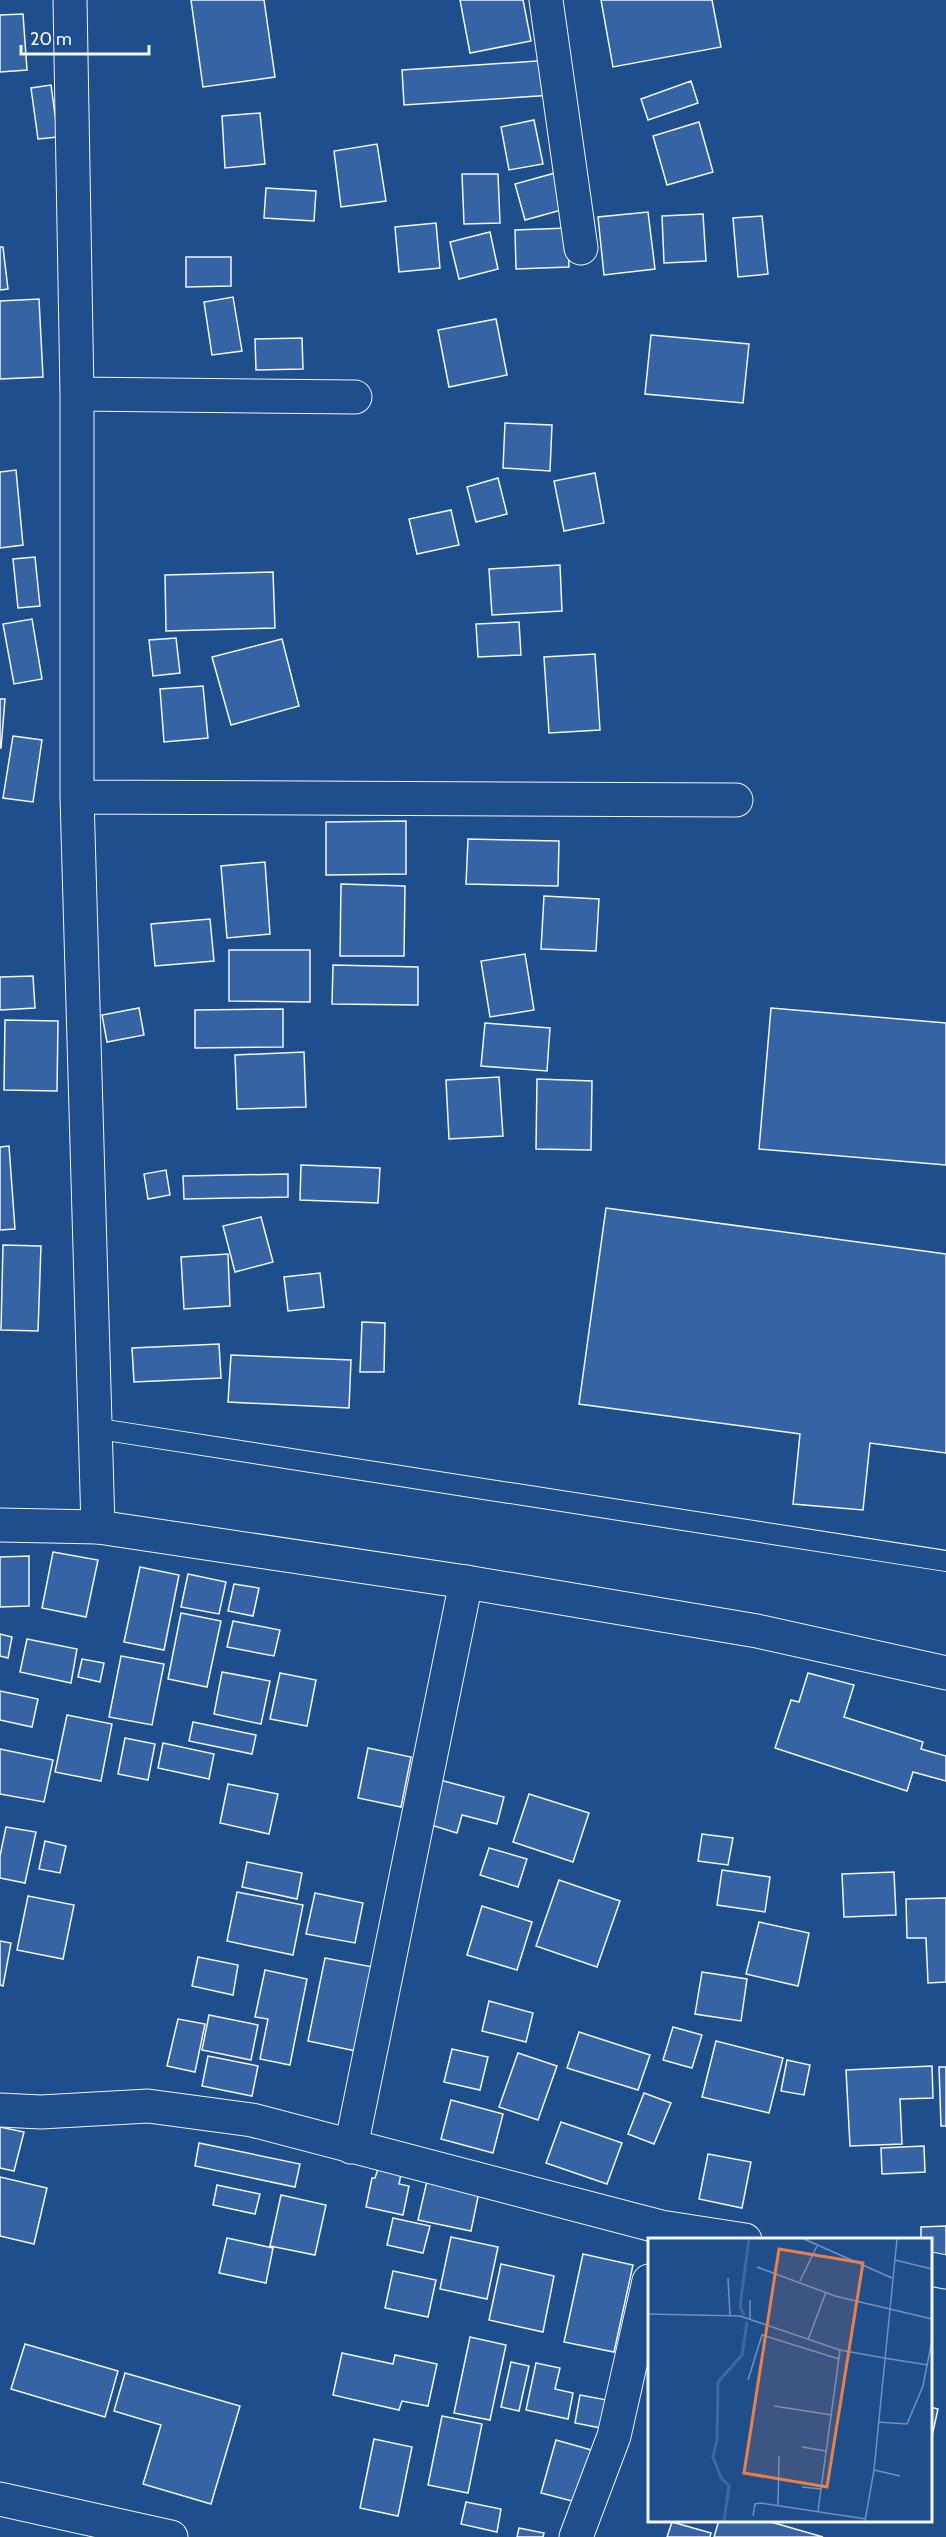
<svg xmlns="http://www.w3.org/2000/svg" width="946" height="2537" viewBox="0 0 946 2537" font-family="Cabin,sans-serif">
	<rect width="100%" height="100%" fill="#1f4e8c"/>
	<path fill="#3563a3" stroke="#f2f6ff" stroke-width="1.5" d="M 191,0 L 264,0 L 275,77 L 203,87 Z
		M 460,0 L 523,0 L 531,41 L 470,53 Z
		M 601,0 L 712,0 L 721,47 L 613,67 Z
		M 23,14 L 27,70 L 0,72 L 0,15 Z
		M 551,60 L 553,95 L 404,105 L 402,70 Z
		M 691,81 L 698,103 L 648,120 L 641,99 Z
		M 51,85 L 58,137 L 38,139 L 31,88 Z
		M 260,113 L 265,164 L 225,168 L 222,116 Z
		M 534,120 L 543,164 L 509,170 L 501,127 Z
		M 699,122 L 713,172 L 667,185 L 653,136 Z
		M 377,144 L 386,201 L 341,207 L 334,151 Z
		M 555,173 L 565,209 L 525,220 L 515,184 Z
		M 462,174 L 498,174 L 500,223 L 464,224 Z
		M 266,188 L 316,191 L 314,221 L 264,218 Z
		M 648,212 L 655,269 L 604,275 L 598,217 Z
		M 703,214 L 706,261 L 664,263 L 662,216 Z
		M 762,216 L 768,274 L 738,277 L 733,218 Z
		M 436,223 L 440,268 L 399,272 L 395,227 Z
		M 568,228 L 569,267 L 516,269 L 515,230 Z
		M 490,232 L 498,269 L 459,279 L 450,242 Z
		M 0,247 L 3,247 L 8,289 L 0,290 Z
		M 186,257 L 231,257 L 231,286 L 186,287 Z
		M 233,297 L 242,351 L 212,355 L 204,302 Z
		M 39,299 L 43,377 L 0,379 L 0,301 Z
		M 496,319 L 507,375 L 449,387 L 438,330 Z
		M 651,335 L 749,344 L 743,403 L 645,394 Z
		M 302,338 L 303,369 L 256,370 L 255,339 Z
		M 505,423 L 552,425 L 550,471 L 503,468 Z
		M 16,470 L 23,545 L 0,548 L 0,472 Z
		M 595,473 L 604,523 L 564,531 L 554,481 Z
		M 498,478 L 507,514 L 476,522 L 467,487 Z
		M 451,510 L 459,545 L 417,554 L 409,519 Z
		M 35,557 L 40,606 L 18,608 L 13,559 Z
		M 560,565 L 562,611 L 492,615 L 489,569 Z
		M 273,572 L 275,628 L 166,631 L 165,575 Z
		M 32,619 L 42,679 L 14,684 L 3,624 Z
		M 519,622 L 521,655 L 478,657 L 476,624 Z
		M 176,638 L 180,673 L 153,676 L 149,640 Z
		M 282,639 L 299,706 L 231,725 L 212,657 Z
		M 595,654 L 600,730 L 549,733 L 544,657 Z
		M 203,686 L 208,738 L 164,742 L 160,689 Z
		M 0,699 L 5,699 L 1,748 L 0,748 Z
		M 13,736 L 42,740 L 33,802 L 3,798 Z
		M 406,821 L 406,874 L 326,875 L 326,822 Z
		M 468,839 L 559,841 L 558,886 L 466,884 Z
		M 265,862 L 270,934 L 227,938 L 221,866 Z
		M 341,884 L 405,886 L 404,956 L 340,956 Z
		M 544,896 L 599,899 L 596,951 L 541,949 Z
		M 210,919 L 214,961 L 155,966 L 151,924 Z
		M 229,950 L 310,950 L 310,1002 L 229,1001 Z
		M 525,954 L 534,1010 L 490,1017 L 481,961 Z
		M 333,965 L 418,967 L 418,1005 L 332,1004 Z
		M 33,976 L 35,1008 L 0,1010 L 0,977 Z
		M 139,1008 L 144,1035 L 107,1042 L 102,1015 Z
		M 771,1008 L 946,1023 L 946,1165 L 759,1149 Z
		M 283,1009 L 283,1047 L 195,1048 L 195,1010 Z
		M 5,1020 L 58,1021 L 57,1091 L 4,1090 Z
		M 485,1023 L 550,1028 L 547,1071 L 481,1066 Z
		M 304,1052 L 306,1107 L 237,1109 L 235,1055 Z
		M 499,1077 L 503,1136 L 449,1139 L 446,1080 Z
		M 537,1079 L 592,1081 L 591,1150 L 536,1149 Z
		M 9,1146 L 15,1229 L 0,1230 L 0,1147 Z
		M 301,1165 L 380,1168 L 378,1203 L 300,1200 Z
		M 166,1170 L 170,1195 L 148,1199 L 144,1174 Z
		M 288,1174 L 288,1197 L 184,1199 L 183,1176 Z
		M 606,1208 L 946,1254 L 946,1453 L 870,1443 L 863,1510 L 793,1504 L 800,1434 L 579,1404 Z
		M 261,1217 L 273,1262 L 235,1272 L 223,1226 Z
		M 3,1245 L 41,1246 L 38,1331 L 1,1330 Z
		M 228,1254 L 230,1306 L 184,1309 L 181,1257 Z
		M 320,1273 L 324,1307 L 288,1311 L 284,1277 Z
		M 362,1322 L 385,1323 L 384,1372 L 360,1372 Z
		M 219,1344 L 221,1378 L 134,1382 L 132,1348 Z
		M 231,1355 L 351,1360 L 349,1408 L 228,1402 Z
		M 53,1552 L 98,1560 L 86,1617 L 42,1608 Z
		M 29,1556 L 29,1606 L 0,1607 L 0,1557 Z
		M 140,1567 L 179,1575 L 164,1650 L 124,1642 Z
		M 188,1574 L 226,1582 L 219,1614 L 181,1607 Z
		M 234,1584 L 259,1588 L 253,1616 L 228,1611 Z
		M 181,1613 L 221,1621 L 207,1687 L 168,1679 Z
		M 233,1621 L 280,1630 L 274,1656 L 227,1647 Z
		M 0,1634 L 12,1637 L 8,1658 L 0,1656 Z
		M 27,1639 L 77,1649 L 71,1683 L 20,1672 Z
		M 121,1656 L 164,1664 L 152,1725 L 109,1717 Z
		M 82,1659 L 104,1663 L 100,1682 L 78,1677 Z
		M 222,1672 L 270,1681 L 261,1724 L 214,1714 Z
		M 280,1673 L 316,1680 L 307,1726 L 270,1719 Z
		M 808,1673 L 854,1685 L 844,1717 L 923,1742 L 921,1749 L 946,1756 L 946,1781 L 913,1772 L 907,1791 L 775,1748 L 791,1700 L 799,1702 Z
		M 0,1691 L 38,1699 L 32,1727 L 0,1720 Z
		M 67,1715 L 112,1724 L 101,1781 L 55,1772 Z
		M 193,1722 L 256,1735 L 252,1754 L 189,1741 Z
		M 125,1738 L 155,1744 L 148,1780 L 118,1774 Z
		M 163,1743 L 214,1754 L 209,1779 L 158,1768 Z
		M 368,1748 L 411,1757 L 401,1807 L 358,1798 Z
		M 0,1749 L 53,1760 L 44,1802 L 0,1794 Z
		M 440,1780 L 504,1797 L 497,1824 L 462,1815 L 457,1833 L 431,1825 Z
		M 228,1784 L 278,1794 L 269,1834 L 220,1823 Z
		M 529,1794 L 589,1813 L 573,1862 L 513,1842 Z
		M 6,1827 L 36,1832 L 25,1883 L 0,1878 L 0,1856 Z
		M 702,1834 L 733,1838 L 728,1865 L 698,1861 Z
		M 45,1841 L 66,1846 L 60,1873 L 39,1869 Z
		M 489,1848 L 527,1859 L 518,1887 L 480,1875 Z
		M 247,1862 L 302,1873 L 297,1899 L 242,1887 Z
		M 722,1870 L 770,1877 L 765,1912 L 717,1905 Z
		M 894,1872 L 896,1915 L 844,1917 L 842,1874 Z
		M 559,1880 L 620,1901 L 597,1967 L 536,1946 Z
		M 237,1892 L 303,1905 L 293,1955 L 227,1941 Z
		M 315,1893 L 363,1903 L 355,1943 L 306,1934 Z
		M 28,1896 L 74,1905 L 63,1959 L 17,1950 Z
		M 946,1898 L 946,1982 L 928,1983 L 926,1938 L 907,1938 L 906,1899 Z
		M 482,1906 L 532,1922 L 517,1970 L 467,1955 Z
		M 759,1922 L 809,1933 L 798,1986 L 746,1974 Z
		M 0,1941 L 11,1943 L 3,1986 L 0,1985 Z
		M 198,1957 L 238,1965 L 233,1995 L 192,1986 Z
		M 325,1958 L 373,1967 L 356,2051 L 308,2041 Z
		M 265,1970 L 307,1979 L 290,2065 L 260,2059 L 268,2019 L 255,2017 Z
		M 702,1972 L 747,1979 L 741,2021 L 695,2014 Z
		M 489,2001 L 533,2013 L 526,2042 L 482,2031 Z
		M 209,2015 L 258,2025 L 251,2060 L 202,2050 Z
		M 178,2019 L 205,2024 L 195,2072 L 167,2066 Z
		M 673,2027 L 702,2035 L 692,2068 L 663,2060 Z
		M 579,2032 L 650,2055 L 638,2090 L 567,2068 Z
		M 716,2041 L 783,2058 L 769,2113 L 702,2097 Z
		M 452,2049 L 488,2057 L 480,2090 L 444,2082 Z
		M 518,2053 L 557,2066 L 538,2120 L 499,2107 Z
		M 208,2056 L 258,2066 L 252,2096 L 202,2086 Z
		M 787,2060 L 810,2065 L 804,2095 L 781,2091 Z
		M 932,2066 L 933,2098 L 900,2099 L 902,2144 L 850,2146 L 846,2070 Z
		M 939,2067 L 946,2067 L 946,2126 L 941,2126 Z
		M 644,2093 L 671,2103 L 654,2144 L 628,2134 Z
		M 451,2100 L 503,2114 L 493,2153 L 441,2139 Z
		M 561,2122 L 622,2143 L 607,2184 L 546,2163 Z
		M 0,2127 L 24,2132 L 14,2171 L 0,2168 Z
		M 199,2143 L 300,2164 L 295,2187 L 195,2166 Z
		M 924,2146 L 925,2172 L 882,2174 L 881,2148 Z
		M 708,2154 L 751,2162 L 742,2208 L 699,2199 Z
		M 378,2169 L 401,2174 L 399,2184 L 409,2186 L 403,2215 L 366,2207 L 372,2178 L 375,2178 Z
		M 0,2177 L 47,2188 L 34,2244 L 0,2236 Z
		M 427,2181 L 479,2192 L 471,2231 L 418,2220 Z
		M 217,2185 L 260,2194 L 255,2214 L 213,2205 Z
		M 281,2195 L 326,2205 L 315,2255 L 270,2246 Z
		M 393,2218 L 430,2226 L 423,2253 L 387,2245 Z
		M 946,2226 L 946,2255 L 930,2256 L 930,2240 L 921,2240 L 921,2227 Z
		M 451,2237 L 498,2247 L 487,2299 L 440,2289 Z
		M 227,2238 L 273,2248 L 266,2283 L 219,2273 Z
		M 583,2254 L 633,2265 L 614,2352 L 564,2342 Z
		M 501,2264 L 554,2276 L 543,2332 L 489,2320 Z
		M 393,2271 L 436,2280 L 428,2317 L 385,2308 Z
		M 470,2337 L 506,2345 L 490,2420 L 454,2413 Z
		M 25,2344 L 118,2371 L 105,2417 L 11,2389 Z
		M 342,2353 L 393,2364 L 395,2355 L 437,2364 L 428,2406 L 402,2401 L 399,2410 L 333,2395 Z
		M 511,2362 L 529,2366 L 519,2411 L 501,2407 Z
		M 536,2363 L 560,2368 L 555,2389 L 573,2393 L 568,2419 L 526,2410 Z
		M 125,2373 L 240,2406 L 211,2504 L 143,2484 L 161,2425 L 114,2411 Z
		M 580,2395 L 607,2400 L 601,2428 L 575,2423 Z
		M 930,2407 L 938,2409 L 930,2445 Z
		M 442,2416 L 482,2424 L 468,2493 L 428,2485 Z
		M 374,2439 L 412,2447 L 398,2516 L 360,2508 Z
		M 556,2440 L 595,2451 L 580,2503 L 541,2493 Z
		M 466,2502 L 501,2509 L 497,2532 L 461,2524 Z
		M 719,2520 L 764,2520 L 823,2537 L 714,2537 Z
		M 672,2522 L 711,2533 L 710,2537 L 667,2537 Z
		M 519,2528 L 544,2533 L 543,2537 L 517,2537 Z"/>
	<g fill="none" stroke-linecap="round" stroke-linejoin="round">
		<defs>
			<path id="lane" d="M 93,1428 L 946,1561"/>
			<path id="street" d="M 70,0 L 77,394 L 77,797 L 98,1527
				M 546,0 L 581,248
				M 77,394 L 355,397
				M 77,797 L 736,800
				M 0,2110 L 41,2112 L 148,2106 L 252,2120 L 661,2227 L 745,2240
				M 351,2147 L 466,1582
				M 930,2269 L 946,2272
				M 0,2499 L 171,2537
				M 576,2537 L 614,2436 L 649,2281"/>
			<path id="secondary" d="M 0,1525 L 98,1527 L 466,1582 L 757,1631 L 946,1673"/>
		</defs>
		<use href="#lane" stroke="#f2f6ff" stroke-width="22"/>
		<use href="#street" stroke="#f2f6ff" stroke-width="35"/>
		<use href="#secondary" stroke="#f2f6ff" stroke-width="35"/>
		<use href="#lane" stroke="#1f4e8c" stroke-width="20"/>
		<use href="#street" stroke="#1f4e8c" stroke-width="33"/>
		<use href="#secondary" stroke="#1f4e8c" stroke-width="33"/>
	</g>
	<g transform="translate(648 2238)">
		<rect width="284" height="284" fill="#1f4e8c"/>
		<path fill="none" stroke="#3b69a3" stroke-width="3" d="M 96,77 L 92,68 L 101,1M 76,283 L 81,248 L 73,240 L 65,219 L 69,202 L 70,144 L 94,117 L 99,84"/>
		<path fill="none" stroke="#7391ba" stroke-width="1.5" d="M 156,1 L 244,40M 247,22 L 284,31M 109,29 L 187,58 L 284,81M 80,40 L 82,77M 152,43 L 169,8M 102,62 L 102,81M 0,76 L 92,78 L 192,112 L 236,120M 160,102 L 178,54M 236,120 L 280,127M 100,142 L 114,97 L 191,121M 126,168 L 184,177M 230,184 L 259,186 L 275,148 L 284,102M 154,209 L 178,213M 226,232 L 252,238M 154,249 L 173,251M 130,267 L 131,218M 170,273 L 192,112M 105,278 L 107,266 L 112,265 L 218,281M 217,283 L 226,232 L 249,1"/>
		<path fill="#ea8049" fill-opacity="0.15" stroke="#ea8049" stroke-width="3" d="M 131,11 L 215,25 L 179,249 L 96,235 Z"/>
		<rect width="284" height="284" fill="none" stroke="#f2f6ff" stroke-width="3"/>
	</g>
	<path d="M21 45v9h128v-9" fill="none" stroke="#f2f6ff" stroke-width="3"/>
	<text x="30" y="45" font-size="18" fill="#f2f6ff" stroke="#1f4e8c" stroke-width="4.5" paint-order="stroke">20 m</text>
</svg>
